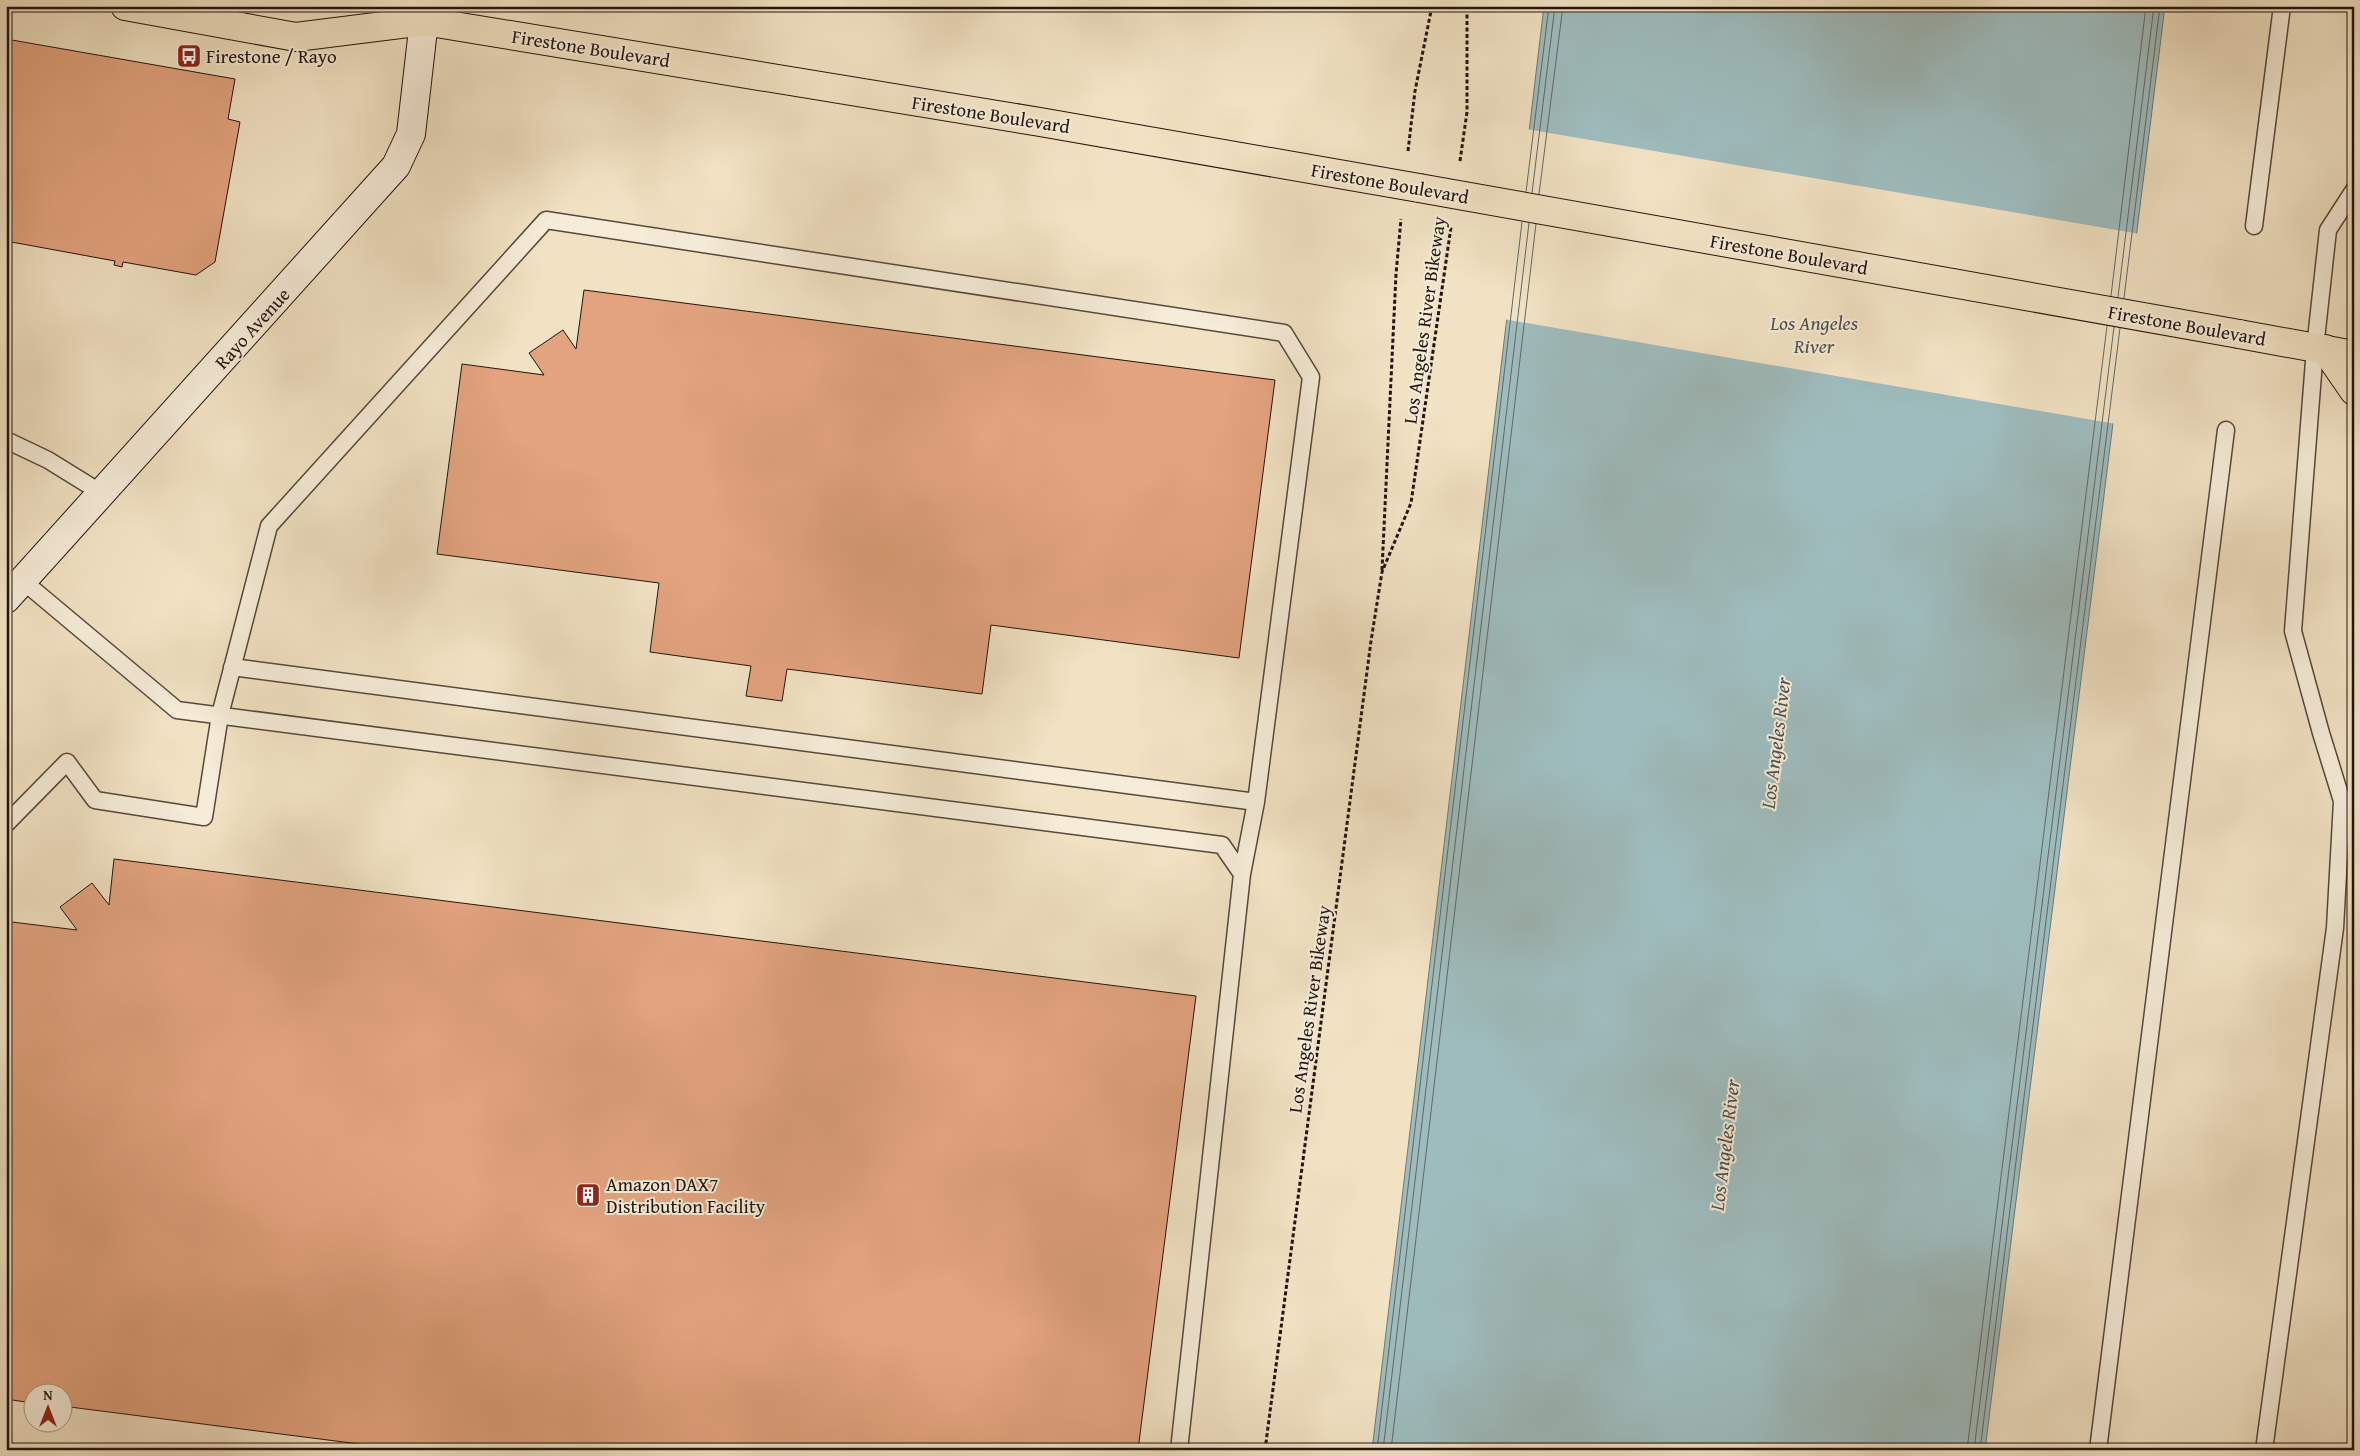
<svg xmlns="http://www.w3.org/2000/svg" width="2360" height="1456" viewBox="0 0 2360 1456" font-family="'Gentium Book Plus',serif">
	<rect width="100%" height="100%" fill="#f1e2c3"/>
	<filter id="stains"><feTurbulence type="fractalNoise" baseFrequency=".004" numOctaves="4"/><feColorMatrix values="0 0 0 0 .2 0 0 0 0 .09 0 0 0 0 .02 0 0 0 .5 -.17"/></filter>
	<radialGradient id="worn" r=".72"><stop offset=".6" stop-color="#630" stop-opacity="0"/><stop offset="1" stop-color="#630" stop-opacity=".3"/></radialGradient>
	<path fill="#9ebcbd" stroke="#6c7977" d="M 1544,6 L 2165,6 L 1985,1450 L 1372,1450 Z"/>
	<path fill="#f1e2c3" d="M 1526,129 L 2140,234 L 2116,424 L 1503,319 Z"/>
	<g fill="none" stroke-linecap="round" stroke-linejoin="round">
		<path stroke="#606866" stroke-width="1" d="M 1526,192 L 1549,6
			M 1532,193 L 1555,6
			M 1539,194 L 1563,6
			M 2111,296 L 2146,6
			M 2118,297 L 2154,6
			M 2124,298 L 2160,6
			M 1377,1450 L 1522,222
			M 1383,1450 L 1529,223
			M 1391,1450 L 1536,224
			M 1967,1450 L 2107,326
			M 1974,1450 L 2114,327
			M 1980,1450 L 2120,328"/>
	</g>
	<path fill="#e2a37e" stroke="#22140e" d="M 6,39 L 235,79 L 228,119 L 240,122 L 215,262 L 196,275 L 123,262 L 122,267 L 114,265 L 115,261 L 6,241 Z
		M 584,290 L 1275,380 L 1239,658 L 991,625 L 982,694 L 787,669 L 782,701 L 746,696 L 751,666 L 650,652 L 659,583 L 437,554 L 462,364 L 544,375 L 529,353 L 563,330 L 576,349 Z
		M 114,859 L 1196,996 L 1138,1450 L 406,1450 L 62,1406 L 62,1394 L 32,1394 L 32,1403 L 6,1399 L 6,967 L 12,922 L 77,930 L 60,907 L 92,883 L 109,905 Z"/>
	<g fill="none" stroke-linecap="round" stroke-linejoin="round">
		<defs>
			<path id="lane" d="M 2254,226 L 2282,6
				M 6,440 L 48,460 L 103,494
				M 23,581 L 177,710 L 1222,845 L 1242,874 L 1179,1450
				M 6,824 L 67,762 L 95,800 L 204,817 L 220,715 L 269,526 L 546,220 L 1284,333 L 1311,377 L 1256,802 L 232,667
				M 1242,874 L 1256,802
				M 2098,1450 L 2226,430
				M 2264,1450 L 2335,928 L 2342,801 L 2321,733 L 2293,631 L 2315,348 L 2328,230 L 2354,190"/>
			<path id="secondary" d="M 6,599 L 396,166 L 411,134 L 424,21"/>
			<path id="primary" d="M 125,6 L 296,37 L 424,21 L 1040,122 L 1419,188
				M 2239,334 L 2354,355"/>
			<path id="highway" d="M 2325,349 L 2354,391"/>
		</defs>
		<use href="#lane" stroke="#56483b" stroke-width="19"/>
		<use href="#secondary" stroke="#22140e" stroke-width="30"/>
		<use href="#primary" stroke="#22140e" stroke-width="30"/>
		<use href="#highway" stroke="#22140e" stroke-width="30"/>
		<path stroke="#22140e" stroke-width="3" stroke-dasharray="4 2.5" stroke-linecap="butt" d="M 1408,151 L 1415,91 L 1432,6
			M 1460,161 L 1467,112 L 1467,6
			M 1382,570 L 1396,274 L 1401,219
			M 1265,1450 L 1371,641 L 1382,572 L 1411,503 L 1451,227"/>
		<use href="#lane" stroke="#f6ecd8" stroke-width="16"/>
		<use href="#secondary" stroke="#f6ecd8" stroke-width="28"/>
		<use href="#primary" stroke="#f1e2c3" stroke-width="28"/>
		<use href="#highway" stroke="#f1e2c3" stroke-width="28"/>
		<defs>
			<path id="primary-bridge" d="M 1419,188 L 2239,334"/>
		</defs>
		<use href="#primary-bridge" stroke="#22140e" stroke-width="30" stroke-linecap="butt"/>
		<use href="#primary-bridge" stroke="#f1e2c3" stroke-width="28"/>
	</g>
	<defs>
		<symbol id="bus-square" viewBox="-11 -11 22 22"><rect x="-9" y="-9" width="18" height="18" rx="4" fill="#8f2418" stroke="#f6ecd8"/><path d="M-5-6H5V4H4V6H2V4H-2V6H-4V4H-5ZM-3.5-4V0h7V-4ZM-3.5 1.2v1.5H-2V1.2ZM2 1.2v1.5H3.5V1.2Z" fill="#fff"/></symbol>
		<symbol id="building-square" viewBox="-11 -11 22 22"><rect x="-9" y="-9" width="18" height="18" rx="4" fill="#8f2418" stroke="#f6ecd8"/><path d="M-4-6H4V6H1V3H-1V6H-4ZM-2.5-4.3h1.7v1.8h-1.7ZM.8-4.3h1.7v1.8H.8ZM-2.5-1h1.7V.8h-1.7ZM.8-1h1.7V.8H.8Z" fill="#fff"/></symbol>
	</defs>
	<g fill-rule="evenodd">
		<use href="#bus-square" x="175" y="42" width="28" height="28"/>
		<use href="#building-square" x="574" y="1181" width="28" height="28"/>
	</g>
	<g text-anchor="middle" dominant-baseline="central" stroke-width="4" stroke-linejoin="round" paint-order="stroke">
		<g font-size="19" fill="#22140e" stroke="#f6ecd8">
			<text transform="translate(591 48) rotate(9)">Firestone Boulevard</text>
			<text transform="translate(991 114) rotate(9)">Firestone Boulevard</text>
			<text transform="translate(1390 183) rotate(10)">Firestone Boulevard</text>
			<text transform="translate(1789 254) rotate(10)">Firestone Boulevard</text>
			<text transform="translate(1424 320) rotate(-82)">Los Angeles River Bikeway</text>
			<text transform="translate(2187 325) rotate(10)">Firestone Boulevard</text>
			<text transform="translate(252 328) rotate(-48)">Rayo Avenue</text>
			<text transform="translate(1309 1009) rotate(-82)">Los Angeles River Bikeway</text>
		</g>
		<g font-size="19" fill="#22140e" stroke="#f6ecd8" text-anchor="start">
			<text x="206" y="56">Firestone / Rayo</text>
			<text x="606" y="1184">Amazon DAX7<tspan x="606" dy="22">Distribution Facility</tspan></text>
		</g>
		<g font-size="20" font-style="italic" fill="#4d4f4b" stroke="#f6ecd8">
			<text x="1814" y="322">Los Angeles<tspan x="1814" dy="23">River</tspan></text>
			<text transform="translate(1775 743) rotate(-83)">Los Angeles River</text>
			<text transform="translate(1724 1145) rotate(-83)">Los Angeles River</text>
		</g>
	</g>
	<rect width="2360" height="1456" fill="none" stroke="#f1e2c3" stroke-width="25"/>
	<rect x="8" y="8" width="2345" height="1441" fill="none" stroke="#22140e" stroke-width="2.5"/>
	<rect x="12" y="12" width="2335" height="1431" fill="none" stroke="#22140e"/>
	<g transform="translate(48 1408)"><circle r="24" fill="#f6ecd8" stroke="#a19687"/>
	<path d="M0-4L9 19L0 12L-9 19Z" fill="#8f2418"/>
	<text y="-8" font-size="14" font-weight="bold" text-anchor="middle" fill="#22140e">N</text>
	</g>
	<rect width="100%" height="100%" filter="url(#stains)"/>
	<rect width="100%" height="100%" fill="url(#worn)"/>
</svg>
